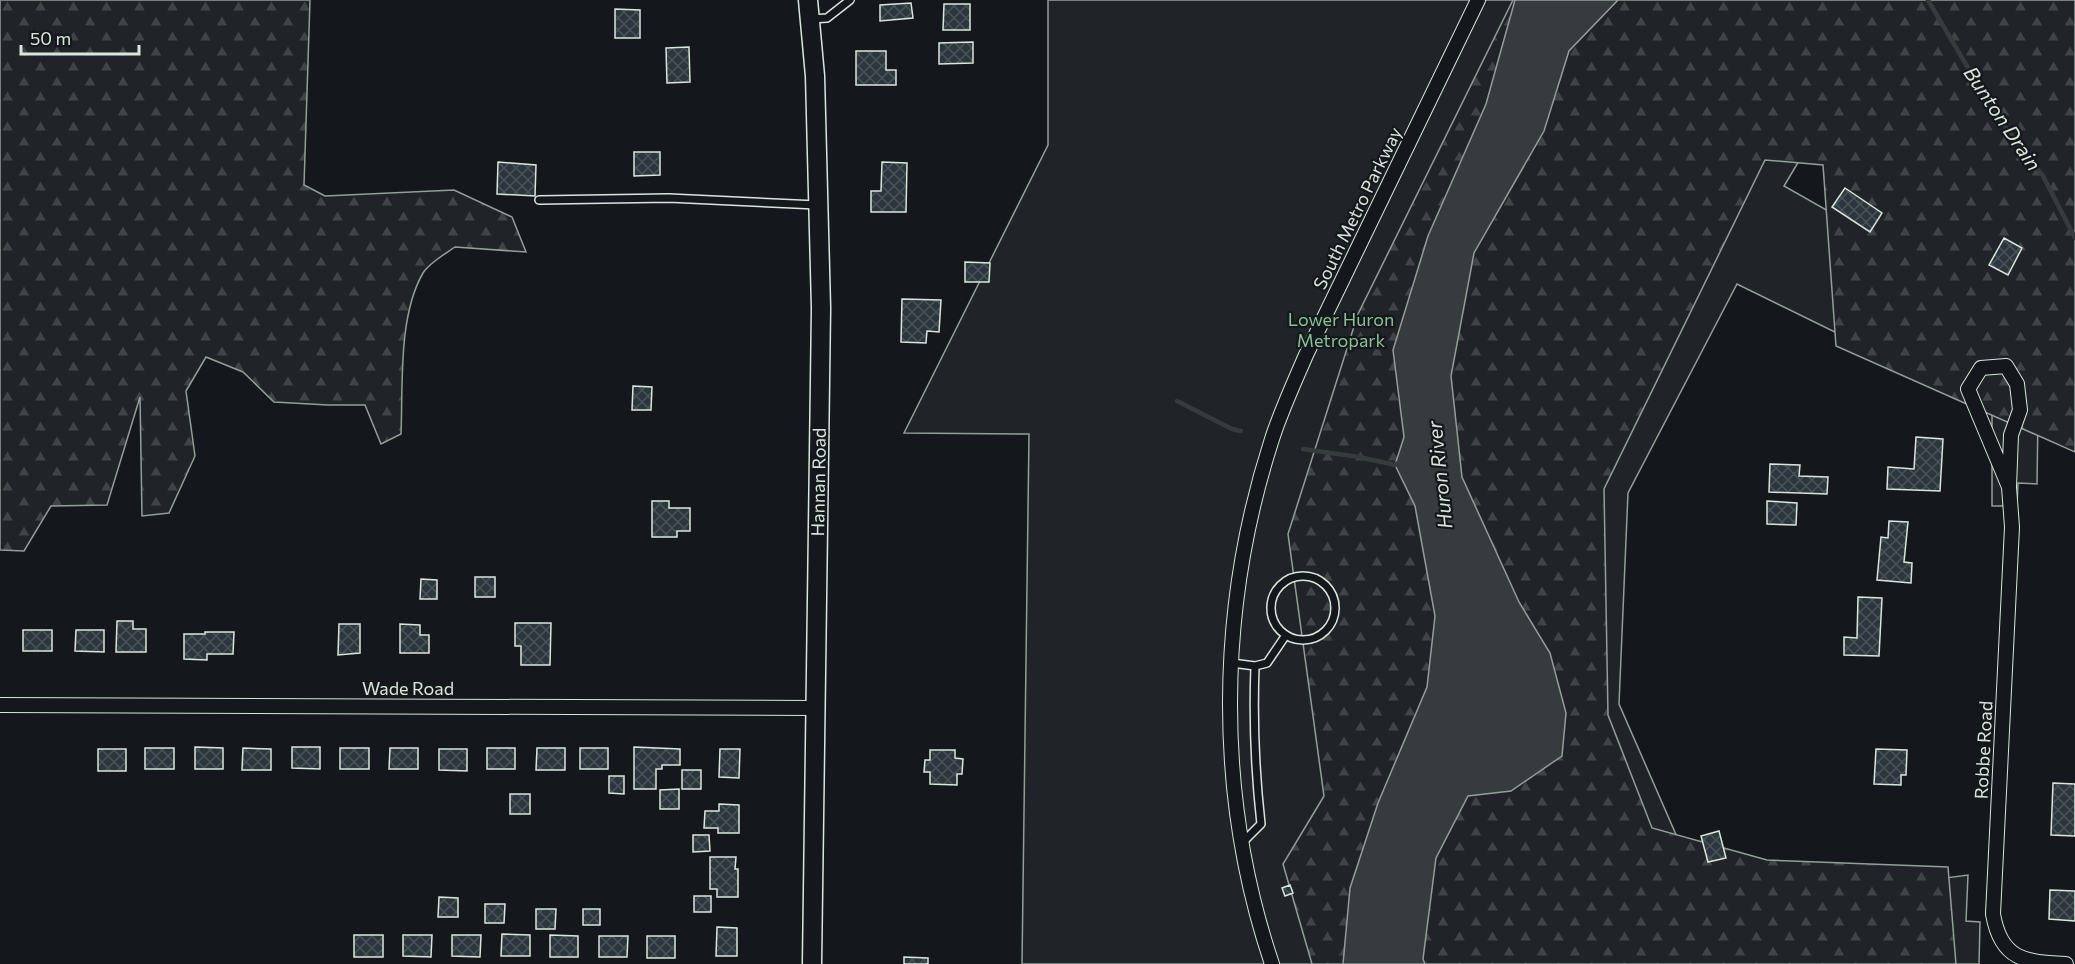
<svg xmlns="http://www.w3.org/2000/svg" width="2075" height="964" viewBox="0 0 2075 964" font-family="Commissioner,sans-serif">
	<defs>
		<pattern id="forest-firs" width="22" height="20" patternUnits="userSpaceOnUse" patternTransform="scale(1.5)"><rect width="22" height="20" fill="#202428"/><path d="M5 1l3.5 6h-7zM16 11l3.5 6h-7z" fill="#404447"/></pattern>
		<pattern id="building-cross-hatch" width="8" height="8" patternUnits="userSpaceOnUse" patternTransform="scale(1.5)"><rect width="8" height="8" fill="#2c363c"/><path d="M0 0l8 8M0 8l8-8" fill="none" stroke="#4a5358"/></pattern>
	</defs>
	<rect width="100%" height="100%" fill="#14181c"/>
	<path fill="#202428" stroke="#939e99" stroke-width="1.5" d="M 1048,0 L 1895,0 L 1784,186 L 2029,325 L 2038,417 L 2037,484 L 2018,483 L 2017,506 L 1992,506 L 1992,409 L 1737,284 L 1628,493 L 1619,704 L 1695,878 L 1776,900 L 1968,875 L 1966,921 L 1980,922 L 1979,964 L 1022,964 L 1029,434 L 904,433 L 1048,145 Z"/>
	<path fill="url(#forest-firs)" stroke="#939e99" stroke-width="1.5" d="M 0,0 L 310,0 L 304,185 L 325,196 L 454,190 L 512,217 L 526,252 L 455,247 C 445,254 429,263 423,273 C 398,316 403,386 401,434 L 381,444 L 365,405 L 328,405 L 274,402 L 243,372 L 206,357 L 186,391 L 195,456 L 169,513 L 142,516 L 140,397 L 107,505 L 51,506 L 24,551 L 0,550 Z
		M 1513,0 L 2075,0 L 2075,452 L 1836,346 L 1823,165 L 1765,160 L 1604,489 L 1608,715 L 1652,828 L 1767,860 L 1948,867 L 1956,964 L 1312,964 L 1283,864 L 1324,796 L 1288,534 L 1358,314 Z"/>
	<path fill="#363b3e" stroke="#939e99" stroke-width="1.5" d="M 1515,0 L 1618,0 L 1569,51 L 1544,131 L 1474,253 L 1451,376 L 1462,477 L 1519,602 L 1550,653 L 1566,713 L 1562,756 L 1511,791 L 1468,796 L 1436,858 L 1423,959 L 1425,964 L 1343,964 L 1350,888 L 1378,803 L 1427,687 L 1435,616 L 1415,506 L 1395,465 L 1404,437 L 1393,350 L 1428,236 L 1486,104 Z"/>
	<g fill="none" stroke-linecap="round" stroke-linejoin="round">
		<path stroke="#363b3e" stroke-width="4.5" d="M 1928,0 L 1994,112 L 2043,176 L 2075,238
			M 1177,401 L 1232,429 L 1241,431
			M 1303,449 L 1359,457 L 1395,465 L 1398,463"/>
	</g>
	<path fill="url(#building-cross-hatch)" stroke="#d8e6dc" stroke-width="1.5" d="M 911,3 L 913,18 L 880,21 L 880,5 Z
		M 944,4 L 970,4 L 970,30 L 943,30 Z
		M 615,9 L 640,10 L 640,38 L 615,38 Z
		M 973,42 L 973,63 L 939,64 L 939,43 Z
		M 689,47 L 690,82 L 667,83 L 666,48 Z
		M 856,51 L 886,51 L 886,70 L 896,70 L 896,85 L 856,85 Z
		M 634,152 L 660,152 L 660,175 L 634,176 Z
		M 498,162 L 536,165 L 535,196 L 497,194 Z
		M 882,162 L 907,163 L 906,212 L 871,212 L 871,191 L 881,191 Z
		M 1845,188 L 1882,213 L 1870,232 L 1832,207 Z
		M 2004,238 L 2022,248 L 2008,275 L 1989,265 Z
		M 965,262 L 990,263 L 989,282 L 965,282 Z
		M 902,299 L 941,300 L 939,332 L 927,331 L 926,343 L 901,342 Z
		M 633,386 L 652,387 L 651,410 L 632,410 Z
		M 1916,437 L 1943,439 L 1940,491 L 1887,489 L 1888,467 L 1914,469 Z
		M 1770,464 L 1800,465 L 1799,476 L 1828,477 L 1827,494 L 1769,492 Z
		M 652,501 L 669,501 L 669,508 L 690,508 L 690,531 L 677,531 L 677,537 L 652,537 Z
		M 1767,501 L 1797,503 L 1796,525 L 1767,524 Z
		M 1889,521 L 1908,522 L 1904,562 L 1912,563 L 1911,583 L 1877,580 L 1881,537 L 1888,538 Z
		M 475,577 L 495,577 L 495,597 L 475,597 Z
		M 421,579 L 437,580 L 437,599 L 420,599 Z
		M 1858,597 L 1882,598 L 1879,656 L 1844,655 L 1844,637 L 1857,638 Z
		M 117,621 L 133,621 L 133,629 L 146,629 L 146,652 L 116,652 Z
		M 515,623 L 551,623 L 550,665 L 521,665 L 521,646 L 515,646 Z
		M 339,624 L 360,624 L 360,653 L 338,655 Z
		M 400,624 L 420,625 L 420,635 L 429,635 L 429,653 L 400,653 Z
		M 23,630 L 52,630 L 52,651 L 23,651 Z
		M 76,630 L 104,630 L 104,652 L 75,651 Z
		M 205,632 L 234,632 L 233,654 L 207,654 L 207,660 L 184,659 L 184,634 L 205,634 Z
		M 195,747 L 223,748 L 223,769 L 195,769 Z
		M 292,747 L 320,747 L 320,769 L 292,768 Z
		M 634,747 L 680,749 L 680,765 L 662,765 L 662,769 L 656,769 L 656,789 L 634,789 Z
		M 145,748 L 174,748 L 174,769 L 145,769 Z
		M 243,748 L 271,749 L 271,770 L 242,770 Z
		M 340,748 L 369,748 L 369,769 L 340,769 Z
		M 390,748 L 418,748 L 418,769 L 389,769 Z
		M 487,748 L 515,748 L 515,769 L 487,769 Z
		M 537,748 L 565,748 L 565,770 L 536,770 Z
		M 580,748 L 608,748 L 608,769 L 580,769 Z
		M 98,749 L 126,749 L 126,771 L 98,771 Z
		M 439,749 L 467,749 L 467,771 L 439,770 Z
		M 720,749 L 740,749 L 739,778 L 719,777 Z
		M 1876,749 L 1907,750 L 1906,775 L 1901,775 L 1901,785 L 1874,784 Z
		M 930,750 L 955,750 L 955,758 L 963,759 L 962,774 L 957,774 L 957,785 L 930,784 L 930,772 L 924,772 L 925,760 L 930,760 Z
		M 682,770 L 701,770 L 701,789 L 682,789 Z
		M 609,776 L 624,776 L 624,794 L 609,793 Z
		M 2053,783 L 2075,784 L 2075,836 L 2051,835 Z
		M 679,789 L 679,809 L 660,809 L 660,790 Z
		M 510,794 L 530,794 L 530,814 L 510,814 Z
		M 719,804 L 739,805 L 739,833 L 718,833 L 718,828 L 704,828 L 705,811 L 719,811 Z
		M 1719,831 L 1726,858 L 1708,862 L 1701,836 Z
		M 693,835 L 709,835 L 710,851 L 693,852 Z
		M 710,857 L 736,857 L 735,869 L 738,869 L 738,897 L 717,897 L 717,889 L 710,889 Z
		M 1290,885 L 1293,893 L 1285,896 L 1282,888 Z
		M 2050,890 L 2075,891 L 2075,921 L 2049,919 Z
		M 694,896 L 711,896 L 711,912 L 694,912 Z
		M 439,897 L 458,898 L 458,917 L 438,917 Z
		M 485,904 L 505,904 L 504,923 L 485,923 Z
		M 536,909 L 556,909 L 555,929 L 536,929 Z
		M 583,909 L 600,909 L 600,925 L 583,925 Z
		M 717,927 L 737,928 L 737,956 L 716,956 Z
		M 502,934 L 530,935 L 530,956 L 501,956 Z
		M 354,935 L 383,935 L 383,957 L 354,957 Z
		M 403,935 L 432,935 L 431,957 L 403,956 Z
		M 452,935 L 481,935 L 480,957 L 452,956 Z
		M 550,935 L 578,936 L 578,957 L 550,957 Z
		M 599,936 L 628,936 L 627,957 L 599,957 Z
		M 647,936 L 675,936 L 675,958 L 647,958 Z
		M 904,957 L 928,958 L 928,964 L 904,964 Z"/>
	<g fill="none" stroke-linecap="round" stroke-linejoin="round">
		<defs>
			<path id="service" d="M 811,19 L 827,18 L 850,0
				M 539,200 L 669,198 L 817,205
				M1271 608a32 32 0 1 1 64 0a32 32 0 1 1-64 0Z
				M 1232,663 L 1255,666 C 1253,719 1255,771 1261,824 L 1243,842
				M 1255,666 L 1267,663 L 1286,635"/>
			<path id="minor" d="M 2009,487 L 1968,389 L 1981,368 L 2006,366 L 2017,384 L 2020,410 L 2011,435 L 2009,487 L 2012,527 L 1993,914 C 2001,961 2026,962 2066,964
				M 0,705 L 815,708
				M 1272,964 C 1215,795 1217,609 1272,439 C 1281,411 1294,383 1306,355 L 1478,0"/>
			<path id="tertiary" d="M 808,0 L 815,76 L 821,308 L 812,964"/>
		</defs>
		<use href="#service" stroke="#d8e6dc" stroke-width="10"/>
		<use href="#minor" stroke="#d8e6dc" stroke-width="16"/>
		<use href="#tertiary" stroke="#d8e6dc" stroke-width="21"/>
		<use href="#service" stroke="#14181c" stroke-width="7"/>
		<use href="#minor" stroke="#14181c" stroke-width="14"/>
		<use href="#tertiary" stroke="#14181c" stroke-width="18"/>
	</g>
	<g text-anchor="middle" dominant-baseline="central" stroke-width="4.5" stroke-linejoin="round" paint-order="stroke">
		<g font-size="18" fill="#d8e6dc" stroke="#14181c">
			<text transform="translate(1357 208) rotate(-64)">South Metro Parkway</text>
			<text transform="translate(818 482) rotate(-89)">Hannan Road</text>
			<text x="408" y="688">Wade Road</text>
			<text transform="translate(1983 750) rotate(-87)">Robbe Road</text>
		</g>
		<g font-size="18" fill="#8ac095" stroke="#14181c">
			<text x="1341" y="319">Lower Huron<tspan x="1341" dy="21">Metropark</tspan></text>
		</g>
		<g font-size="20" font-style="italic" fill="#d8e6dc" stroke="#14181c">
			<text transform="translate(2003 118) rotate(56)">Bunton Drain</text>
			<text transform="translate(1439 475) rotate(-96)">Huron River</text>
		</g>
	</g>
	<path d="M21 45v9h118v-9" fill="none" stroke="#d8e6dc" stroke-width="3"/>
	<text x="30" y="45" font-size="18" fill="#d8e6dc" stroke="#14181c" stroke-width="4.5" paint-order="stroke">50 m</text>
</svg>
